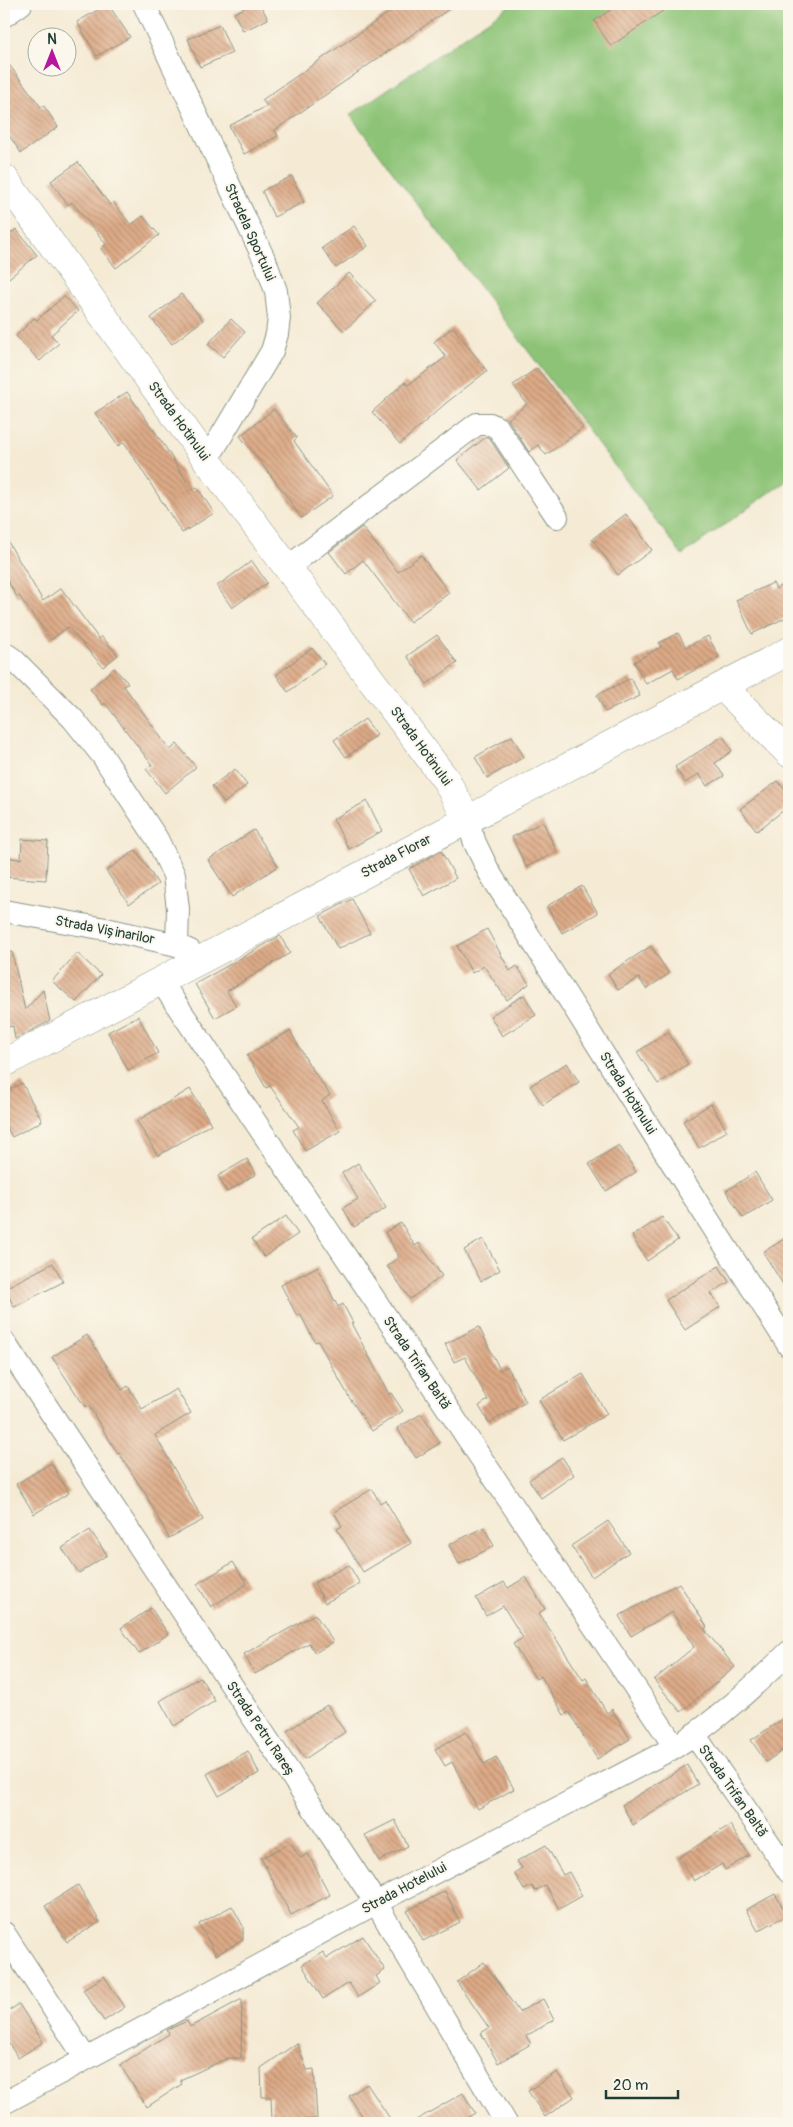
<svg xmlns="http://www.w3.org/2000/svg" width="793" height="2127" viewBox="0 0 793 2127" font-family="Pangolin,sans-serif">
	<defs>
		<pattern id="building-back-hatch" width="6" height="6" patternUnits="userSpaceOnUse" patternTransform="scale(1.25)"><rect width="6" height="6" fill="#ddaa87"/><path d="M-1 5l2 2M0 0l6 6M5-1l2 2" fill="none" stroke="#b38c6f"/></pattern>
	</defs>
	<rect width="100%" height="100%" fill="#fbf7ec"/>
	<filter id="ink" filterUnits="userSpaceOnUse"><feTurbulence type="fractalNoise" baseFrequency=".02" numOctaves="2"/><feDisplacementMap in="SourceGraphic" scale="10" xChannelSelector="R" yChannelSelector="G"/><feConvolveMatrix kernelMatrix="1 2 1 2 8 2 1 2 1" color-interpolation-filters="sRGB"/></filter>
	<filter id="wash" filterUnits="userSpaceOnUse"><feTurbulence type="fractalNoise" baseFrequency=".0096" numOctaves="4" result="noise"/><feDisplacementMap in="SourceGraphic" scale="20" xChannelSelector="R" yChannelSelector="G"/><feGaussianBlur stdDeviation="1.12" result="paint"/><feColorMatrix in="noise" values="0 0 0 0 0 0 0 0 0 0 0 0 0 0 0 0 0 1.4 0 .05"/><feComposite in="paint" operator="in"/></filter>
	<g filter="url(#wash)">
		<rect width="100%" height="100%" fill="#f5ebd5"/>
		<path fill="#8cc376" stroke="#568055" d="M 512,4 L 789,4 L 789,479 L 682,555 L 350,115 Z"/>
		<g id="blocks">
			<path fill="url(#building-back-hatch)" d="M 108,4 L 130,37 L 97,56 L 77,22 Z
				M 253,4 L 260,4 L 268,19 L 243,31 L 234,13 Z
				M 401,4 L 456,4 L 275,130 L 278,136 L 244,154 L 229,126 L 267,106 L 262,100 Z
				M 619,4 L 673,4 L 611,46 L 594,21 Z
				M 220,25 L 232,53 L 200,67 L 188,39 Z
				M 4,58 L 41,107 L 44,106 L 58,127 L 21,153 L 4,128 Z
				M 78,162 L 110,205 L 113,202 L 131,225 L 143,216 L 159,235 L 116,268 L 101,249 L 106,244 L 72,202 L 68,205 L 51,181 Z
				M 292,176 L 304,202 L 274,217 L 262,191 Z
				M 354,226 L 368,246 L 336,268 L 322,248 Z
				M 16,229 L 37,255 L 4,282 L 4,239 Z
				M 349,273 L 376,301 L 344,331 L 317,303 Z
				M 181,294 L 203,320 L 172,344 L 151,318 Z
				M 64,296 L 78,311 L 51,335 L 59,343 L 40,361 L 16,336 L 34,318 L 37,320 Z
				M 231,319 L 245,332 L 223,357 L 208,344 Z
				M 453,327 L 487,371 L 446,403 L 400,444 L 372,412 L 405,382 L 408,385 L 446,357 L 434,342 Z
				M 537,368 L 583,428 L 546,455 L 538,445 L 529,452 L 508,419 L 527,404 L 513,385 Z
				M 127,392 L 164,445 L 192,490 L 197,487 L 214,513 L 182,533 L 124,442 L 118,446 L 95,413 Z
				M 274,409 L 297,438 L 294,441 L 333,496 L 301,518 L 282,490 L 240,436 Z
				M 486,437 L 489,438 L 509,468 L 481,490 L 457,460 Z
				M 626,514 L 652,550 L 618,575 L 592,539 Z
				M 362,527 L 398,572 L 421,555 L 449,593 L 410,622 L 363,560 L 346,574 L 329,552 Z
				M 4,535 L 43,601 L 61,588 L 99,639 L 101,636 L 118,655 L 103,667 L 68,627 L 51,640 L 19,596 L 17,597 L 4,575 Z
				M 252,561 L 267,583 L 232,608 L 217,586 Z
				M 789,581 L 789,616 L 752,634 L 736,600 L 773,583 L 776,589 Z
				M 678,633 L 686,647 L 708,636 L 719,657 L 678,679 L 673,669 L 646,684 L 634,662 L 661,647 L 659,643 Z
				M 437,635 L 457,663 L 427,684 L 407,656 Z
				M 312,648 L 325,664 L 288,692 L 276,675 Z
				M 114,668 L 128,683 L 124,686 L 170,750 L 177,744 L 196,767 L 165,793 L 146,769 L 152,765 L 105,703 L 103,705 L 90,689 Z
				M 631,678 L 640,696 L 605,712 L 597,695 Z
				M 365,719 L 377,735 L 346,757 L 334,740 Z
				M 512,736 L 524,757 L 487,778 L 475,757 Z
				M 723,736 L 732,751 L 715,763 L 724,776 L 707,786 L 699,774 L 685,783 L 675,767 Z
				M 235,769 L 247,785 L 224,803 L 212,786 Z
				M 778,781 L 789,796 L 789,806 L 757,831 L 740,809 Z
				M 367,801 L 382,831 L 349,849 L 333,819 Z
				M 543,822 L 557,852 L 526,867 L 512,837 Z
				M 254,830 L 278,866 L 232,897 L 208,860 Z
				M 22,839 L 48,841 L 46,880 L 4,877 L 4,857 L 21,859 Z
				M 136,850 L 158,884 L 129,904 L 106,871 Z
				M 441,851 L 456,878 L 424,896 L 409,869 Z
				M 582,886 L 598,913 L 562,933 L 547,906 Z
				M 352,899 L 370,933 L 338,949 L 320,916 Z
				M 487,929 L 510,971 L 517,966 L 529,984 L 507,1000 L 484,966 L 472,973 L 457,946 Z
				M 280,936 L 290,953 L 227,991 L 236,1006 L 215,1018 L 195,984 Z
				M 651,946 L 669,974 L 646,989 L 639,978 L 618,990 L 608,974 Z
				M 12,952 L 25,1010 L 43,990 L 50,1021 L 15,1039 L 13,1026 L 4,1028 L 4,953 Z
				M 77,953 L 101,975 L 76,1002 L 52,981 Z
				M 524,995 L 536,1015 L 502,1036 L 490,1016 Z
				M 138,1016 L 158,1053 L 128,1070 L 108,1032 Z
				M 290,1031 L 310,1066 L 330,1095 L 322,1101 L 340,1131 L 305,1151 L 293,1130 L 299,1127 L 270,1086 L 266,1088 L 247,1055 Z
				M 668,1032 L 688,1064 L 658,1084 L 637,1052 Z
				M 567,1063 L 579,1082 L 543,1105 L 530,1086 Z
				M 22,1083 L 42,1121 L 12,1137 L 4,1122 L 4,1093 Z
				M 190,1089 L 211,1124 L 158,1156 L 137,1121 Z
				M 711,1104 L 727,1131 L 699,1148 L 683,1121 Z
				M 619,1145 L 636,1172 L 606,1191 L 589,1164 Z
				M 247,1159 L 256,1174 L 227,1192 L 218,1176 Z
				M 358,1163 L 386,1208 L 354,1227 L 343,1208 L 358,1199 L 342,1173 Z
				M 755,1172 L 772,1200 L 743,1218 L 726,1191 Z
				M 286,1216 L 298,1234 L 264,1257 L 252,1239 Z
				M 662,1217 L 678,1240 L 647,1261 L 632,1236 Z
				M 401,1223 L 415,1246 L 419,1243 L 442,1276 L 410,1299 L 387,1266 L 399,1257 L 385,1232 Z
				M 789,1236 L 789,1294 L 763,1252 Z
				M 483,1239 L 500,1270 L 481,1281 L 464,1250 Z
				M 53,1263 L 63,1282 L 14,1307 L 5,1288 Z
				M 719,1266 L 729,1282 L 711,1293 L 720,1307 L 685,1330 L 666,1300 Z
				M 317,1267 L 338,1307 L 343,1304 L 353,1323 L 351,1323 L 389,1394 L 391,1393 L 403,1411 L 372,1431 L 349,1397 L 318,1341 L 315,1342 L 300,1314 L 297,1316 L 281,1285 Z
				M 479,1327 L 500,1370 L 507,1366 L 526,1402 L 489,1423 L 479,1406 L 488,1400 L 465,1357 L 454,1362 L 445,1344 Z
				M 87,1335 L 122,1390 L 128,1386 L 142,1409 L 176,1389 L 191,1413 L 155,1435 L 203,1520 L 169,1538 L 146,1495 L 119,1453 L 118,1454 L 88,1405 L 85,1407 L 52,1357 Z
				M 583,1374 L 607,1414 L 563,1440 L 539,1400 Z
				M 421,1414 L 440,1443 L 416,1458 L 397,1428 Z
				M 562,1457 L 574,1475 L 541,1498 L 529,1480 Z
				M 51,1463 L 69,1493 L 34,1514 L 16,1484 Z
				M 372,1489 L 380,1503 L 385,1500 L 411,1543 L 363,1572 L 337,1529 L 342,1526 L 334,1512 Z
				M 608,1521 L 629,1552 L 592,1577 L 571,1546 Z
				M 484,1527 L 494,1546 L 459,1564 L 449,1545 Z
				M 90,1530 L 107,1555 L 79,1573 L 62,1548 Z
				M 233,1562 L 247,1584 L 211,1607 L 197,1584 Z
				M 349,1565 L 360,1584 L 325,1603 L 314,1583 Z
				M 526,1577 L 545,1609 L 539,1613 L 583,1680 L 586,1678 L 607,1713 L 612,1709 L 630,1739 L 597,1759 L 569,1712 L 564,1715 L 541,1676 L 536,1679 L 513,1644 L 523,1638 L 503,1606 L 486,1616 L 476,1598 L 504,1582 L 508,1588 Z
				M 679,1583 L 707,1627 L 704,1629 L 735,1667 L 681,1712 L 654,1680 L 694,1647 L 672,1612 L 631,1636 L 619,1616 Z
				M 151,1608 L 168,1634 L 139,1654 L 121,1628 Z
				M 315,1614 L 333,1642 L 315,1653 L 309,1643 L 255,1674 L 244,1654 Z
				M 200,1677 L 215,1701 L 174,1726 L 160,1701 Z
				M 327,1705 L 345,1732 L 305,1759 L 287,1731 Z
				M 789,1715 L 789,1746 L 766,1762 L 751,1740 Z
				M 466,1732 L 484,1764 L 496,1757 L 514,1789 L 478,1809 L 452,1762 L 445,1766 L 435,1749 Z
				M 248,1751 L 259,1773 L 219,1796 L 207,1774 Z
				M 687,1765 L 698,1784 L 633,1825 L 622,1805 Z
				M 395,1820 L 408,1846 L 379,1861 L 365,1835 Z
				M 730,1825 L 749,1855 L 725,1870 L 722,1864 L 694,1881 L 679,1857 Z
				M 291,1843 L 300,1858 L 308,1854 L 330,1895 L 291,1915 L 261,1858 Z
				M 546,1845 L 563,1875 L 569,1872 L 582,1896 L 559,1909 L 545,1885 L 535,1891 L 532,1886 L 524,1890 L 514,1873 L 522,1868 L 517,1861 Z
				M 78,1885 L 100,1922 L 67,1942 L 45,1906 Z
				M 445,1891 L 460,1922 L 423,1941 L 407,1911 Z
				M 775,1894 L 787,1915 L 758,1931 L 746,1910 Z
				M 232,1906 L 243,1926 L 243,1940 L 216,1955 L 199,1924 Z
				M 363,1936 L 385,1970 L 376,1976 L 380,1983 L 358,1997 L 349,1983 L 323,1999 L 302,1965 L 323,1952 L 327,1958 Z
				M 484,1962 L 519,2012 L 543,1999 L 554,2020 L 526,2036 L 531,2044 L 498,2063 L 481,2033 L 489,2028 L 457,1982 Z
				M 104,1976 L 125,2007 L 104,2021 L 83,1990 Z
				M 242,1999 L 241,2058 L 228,2058 L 180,2080 L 182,2084 L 147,2107 L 120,2065 L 169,2034 L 167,2030 L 187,2021 L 190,2027 Z
				M 19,2004 L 43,2042 L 18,2058 L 4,2036 L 4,2014 Z
				M 297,2043 L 307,2070 L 314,2069 L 317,2119 L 272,2121 L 271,2097 L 262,2097 L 261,2068 Z
				M 557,2072 L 574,2097 L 545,2117 L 528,2091 Z
				M 367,2084 L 393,2123 L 367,2123 L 349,2096 Z
				M 463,2093 L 475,2113 L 458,2123 L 411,2123 Z"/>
		</g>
	</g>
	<g filter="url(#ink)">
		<use href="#blocks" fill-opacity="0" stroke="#8a9484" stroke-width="1"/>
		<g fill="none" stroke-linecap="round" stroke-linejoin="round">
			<defs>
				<path id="minor" d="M 144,4 L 266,263 L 276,291 L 279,318 L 277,334 L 272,351 L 207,460
					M 4,16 L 21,4
					M 288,567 L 477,424 L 490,424 L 498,428 L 557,517
					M 4,653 L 13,659 L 73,719 L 102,755 L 157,839 L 174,875 L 178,909 L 177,945
					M 467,819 L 475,843 L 489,872 L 658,1141 L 789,1346
					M 4,911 L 106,929 L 177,945 L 190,951
					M 160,980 L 675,1747
					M 4,1342 L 376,1903 L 506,2123
					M 694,1734 L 789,1872
					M 4,1933 L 86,2059
					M 4,2103 L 376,1903 L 675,1747 C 718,1720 753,1687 789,1652"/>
				<path id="tertiary" d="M 4,178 L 207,460 L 446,780 L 467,819
					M 723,687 L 789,753
					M 4,1063 L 789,651"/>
			</defs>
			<use href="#minor" stroke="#8a9484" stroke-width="24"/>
			<use href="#tertiary" stroke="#8a9484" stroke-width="29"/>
			<use href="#minor" stroke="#fff" stroke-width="22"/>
			<use href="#tertiary" stroke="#fff" stroke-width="28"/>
		</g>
	</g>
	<g text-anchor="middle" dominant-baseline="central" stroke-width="4" stroke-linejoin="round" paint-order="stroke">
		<g font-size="14" fill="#1f3d34" stroke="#fbf7ec">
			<text transform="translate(250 232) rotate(66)">Stradela Sportului</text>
			<text transform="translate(179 421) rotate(54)">Strada Hotinului</text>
			<text transform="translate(421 746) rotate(54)">Strada Hotinului</text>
			<text transform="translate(396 856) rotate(-28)">Strada Florar</text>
			<text transform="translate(105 930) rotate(11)">Strada Vișinarilor</text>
			<text transform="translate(628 1093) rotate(58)">Strada Hotinului</text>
			<text transform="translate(417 1363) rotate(56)">Strada Trifan Baltă</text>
			<text transform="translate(261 1729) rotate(56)">Strada Petru Rareș</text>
			<text transform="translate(733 1791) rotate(55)">Strada Trifan Baltă</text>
			<text transform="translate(404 1888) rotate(-28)">Strada Hotelului</text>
		</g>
	</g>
	<rect width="793" height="2127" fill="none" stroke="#fbf7ec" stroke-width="20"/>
	<g transform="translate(52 52)"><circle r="24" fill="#fbf7ec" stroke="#a3ada2"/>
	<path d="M0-4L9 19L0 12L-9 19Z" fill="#b5179e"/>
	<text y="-8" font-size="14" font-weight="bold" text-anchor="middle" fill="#1f3d34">N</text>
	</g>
	<path d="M606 2090v8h72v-8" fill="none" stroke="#1f3d34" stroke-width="2.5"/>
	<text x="613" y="2090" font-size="15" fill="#1f3d34" stroke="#fbf7ec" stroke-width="4" paint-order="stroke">20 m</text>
</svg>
